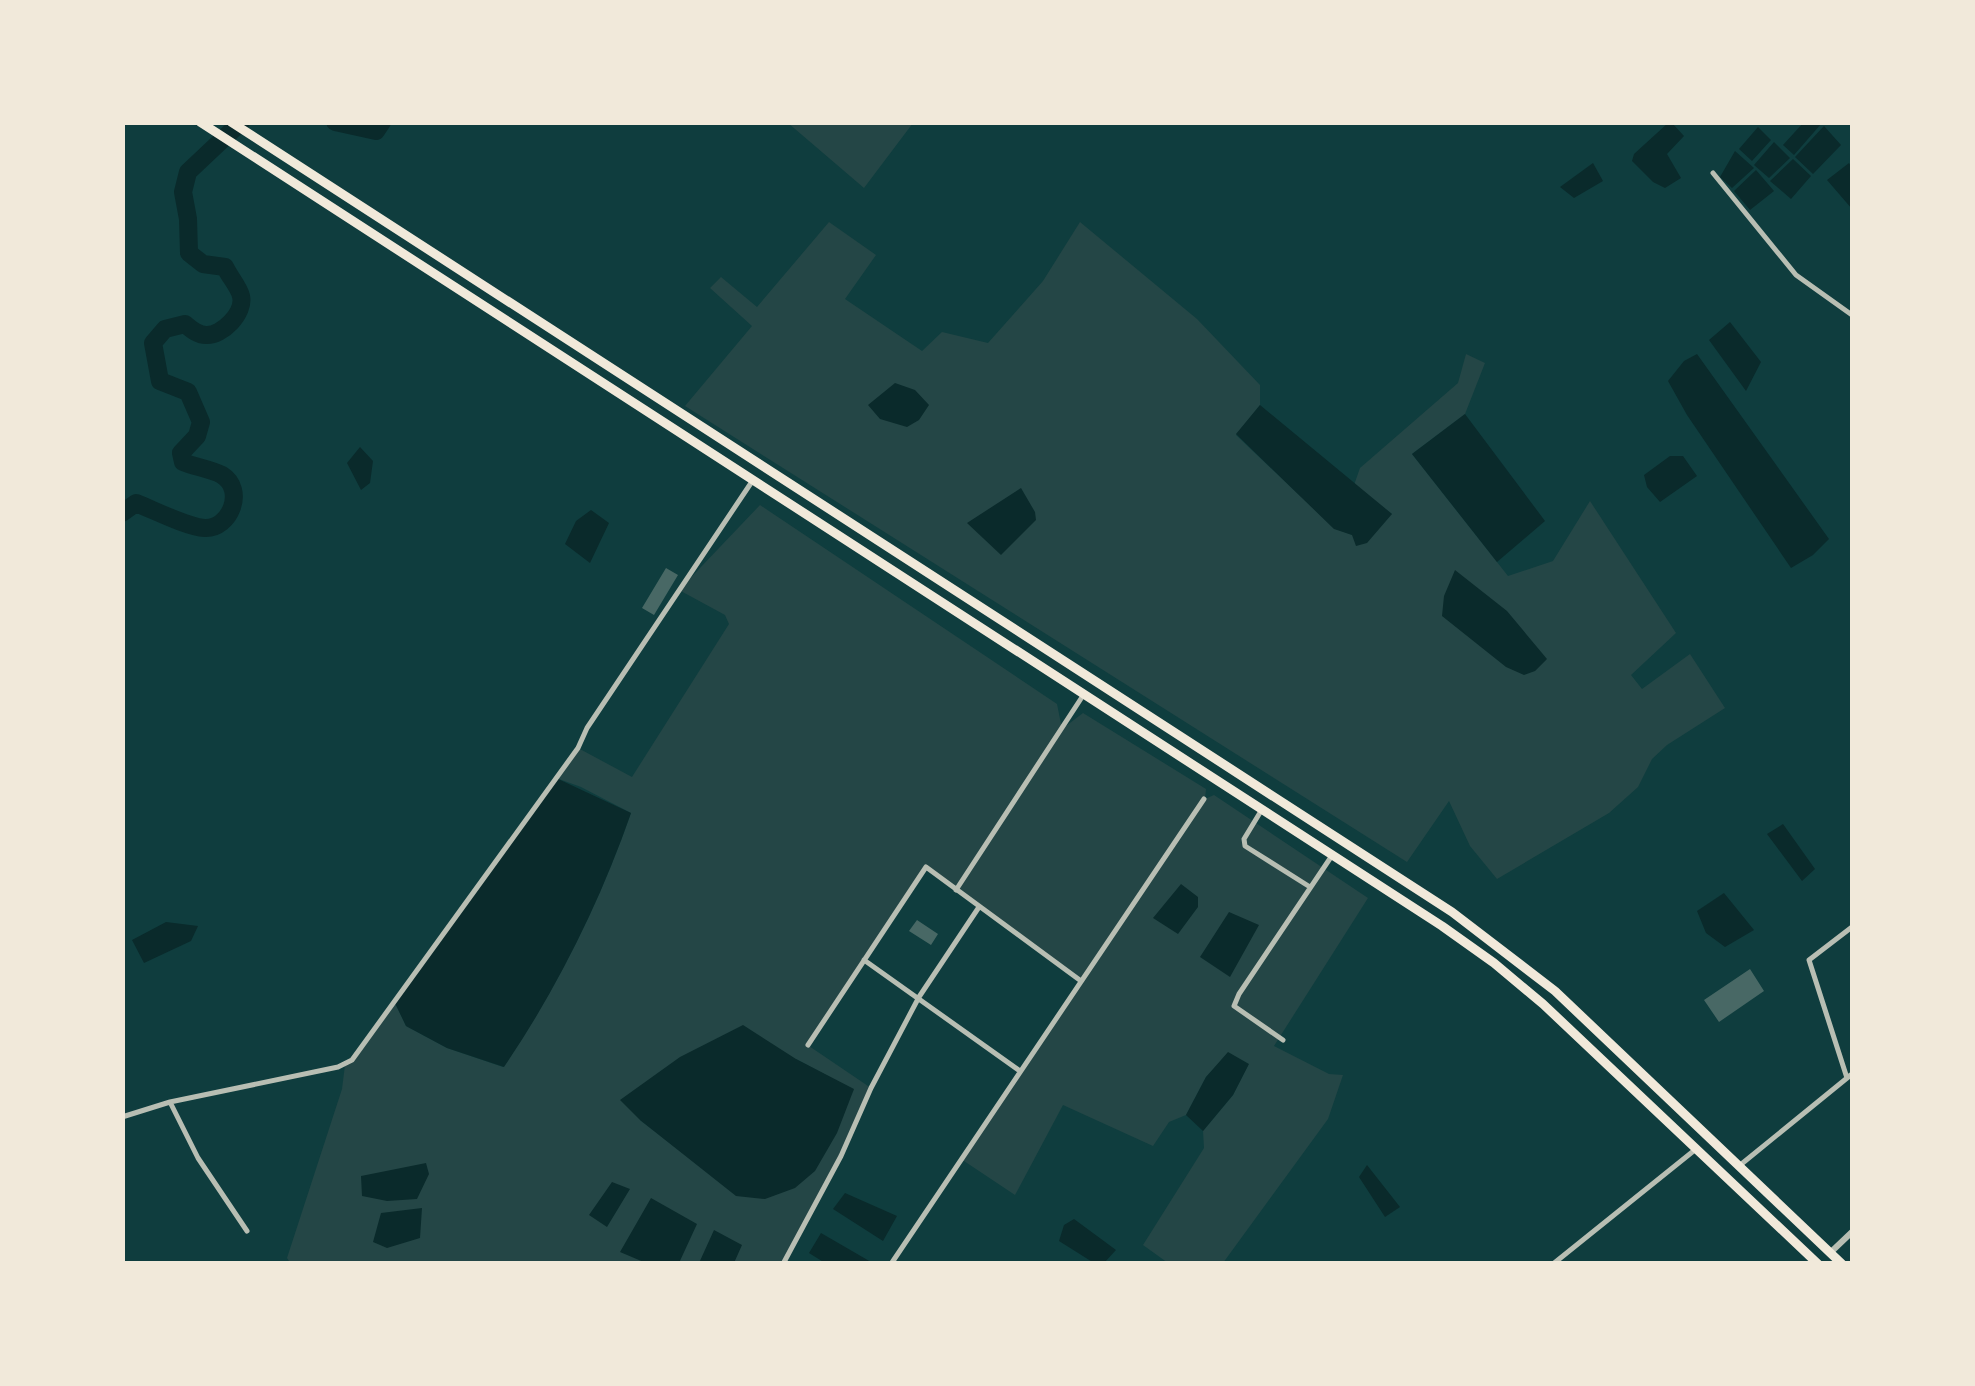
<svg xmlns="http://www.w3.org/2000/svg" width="1975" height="1386" viewBox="0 0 1975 1386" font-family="Helvetica,sans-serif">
	<rect width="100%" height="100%" fill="#0f3d3e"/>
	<path fill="#244646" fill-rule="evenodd" d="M 788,123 L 913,123 L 864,188 Z
		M 829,222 L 876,255 L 845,299 L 922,351 L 942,332 L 988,343 L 1043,281 L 1080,222 L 1197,319 L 1260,385 L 1260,405 L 1236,435 L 1334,528 L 1352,535 L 1392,514 L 1354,485 L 1360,468 L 1458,383 L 1466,354 L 1485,363 L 1465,414 L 1412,454 L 1508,576 L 1553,561 L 1590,501 L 1676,633 L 1631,675 L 1642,689 L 1690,654 L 1725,708 L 1667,745 L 1652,759 L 1638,787 L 1609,813 L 1497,879 L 1470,846 L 1449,801 L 1407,862 L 685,406 L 752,326 L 710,288 L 721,277 L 757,307 Z
		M 760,505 L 1057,704 L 1062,729 L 1083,713 L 1206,789 L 1205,799 L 1214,795 L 1368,898 L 1274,1046 L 1329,1074 L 1343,1075 L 1328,1119 L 1223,1263 L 1168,1263 L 1143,1245 L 1204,1148 L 1203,1131 L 1233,1095 L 1248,1065 L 1229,1053 L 1206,1077 L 1186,1115 L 1169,1122 L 1153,1146 L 1063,1105 L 1015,1195 L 961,1159 L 1081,981 L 926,868 L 809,1046 L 871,1088 L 841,1156 L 783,1263 L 291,1264 L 287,1258 L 342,1089 L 345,1065 L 394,1001 L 406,1026 L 447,1048 L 503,1067 C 557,989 600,902 631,813 L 581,787 L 556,778 L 578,748 L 632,777 L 729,624 L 725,615 L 679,590 ZM 796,1059 L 854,1090 L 684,1154 L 640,1120 Z"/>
	<path fill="#0a2a2b" d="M 1804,122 L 1821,124 L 1794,155 L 1783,145 Z
		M 1668,123 L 1672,123 L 1684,136 L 1667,154 L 1681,178 L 1665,188 L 1653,182 L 1632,161 L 1634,154 Z
		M 1824,126 L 1841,145 L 1813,174 L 1795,157 Z
		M 1758,127 L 1771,140 L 1752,161 L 1739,149 Z
		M 1774,142 L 1790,158 L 1769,178 L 1754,165 Z
		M 1735,151 L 1754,168 L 1732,188 L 1720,177 Z
		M 1793,159 L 1811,176 L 1791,199 L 1770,181 Z
		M 1593,163 L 1603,181 L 1574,198 L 1560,187 Z
		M 1849,163 L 1852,168 L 1852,209 L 1827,180 Z
		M 1756,170 L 1774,191 L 1750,210 L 1734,191 Z
		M 1730,322 L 1761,362 L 1746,391 L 1709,340 Z
		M 1697,354 L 1829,539 L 1813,555 L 1791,568 L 1687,415 L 1668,381 L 1684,361 Z
		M 895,383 L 915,390 L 929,405 L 919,420 L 907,427 L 880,419 L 868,405 Z
		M 1260,405 L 1392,514 L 1367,543 L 1356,546 L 1352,535 L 1334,529 L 1236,434 Z
		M 1465,414 L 1545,521 L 1497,562 L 1412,454 Z
		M 360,447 L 373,461 L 370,483 L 361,490 L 347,463 Z
		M 1670,456 L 1683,456 L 1697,476 L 1660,502 L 1647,487 L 1644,475 Z
		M 1021,488 L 1035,512 L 1036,520 L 1001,555 L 967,523 Z
		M 591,510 L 609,523 L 590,563 L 565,544 L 576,521 Z
		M 1455,570 L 1507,611 L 1547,659 L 1535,671 L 1524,675 L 1506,667 L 1442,616 L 1444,596 Z
		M 556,778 L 631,813 C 600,902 557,989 504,1067 L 447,1048 L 406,1026 L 394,1001 Z
		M 1783,824 L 1815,869 L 1802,881 L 1767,834 Z
		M 1181,884 L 1198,897 L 1198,907 L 1178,934 L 1153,918 Z
		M 1724,893 L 1754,930 L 1725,947 L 1706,933 L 1697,911 Z
		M 1229,912 L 1259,925 L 1230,977 L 1200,957 Z
		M 166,922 L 198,926 L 191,941 L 144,963 L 132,940 Z
		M 743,1025 L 796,1059 L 854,1089 L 837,1133 L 815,1171 L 795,1188 L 765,1199 L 736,1196 L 640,1120 L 620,1100 L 680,1057 Z
		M 1228,1052 L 1249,1064 L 1233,1095 L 1203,1131 L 1186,1115 L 1206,1077 Z
		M 426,1163 L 429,1174 L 417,1199 L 387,1201 L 362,1196 L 361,1176 Z
		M 1367,1165 L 1400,1207 L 1385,1217 L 1359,1177 Z
		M 612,1182 L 630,1189 L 607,1227 L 589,1215 Z
		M 845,1193 L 897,1216 L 883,1241 L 833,1209 Z
		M 651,1198 L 697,1224 L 679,1263 L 646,1263 L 620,1252 Z
		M 422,1208 L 420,1238 L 387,1248 L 373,1242 L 381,1213 Z
		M 1074,1219 L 1116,1250 L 1104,1263 L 1094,1263 L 1059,1241 L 1064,1225 Z
		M 714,1230 L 742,1245 L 734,1263 L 699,1263 Z
		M 821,1233 L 871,1262 L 870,1263 L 825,1263 L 809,1253 Z"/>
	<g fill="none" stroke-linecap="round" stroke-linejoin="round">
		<path stroke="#0a2a2b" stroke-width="18" d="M 335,122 L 376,131 L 382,122
			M 122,513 L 136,503 C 154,510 187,527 205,528 C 230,529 246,490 222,475 C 211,469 195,467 183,462 L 181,453 L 197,436 L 201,422 L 188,392 L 160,381 L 153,343 L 165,329 L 185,324 C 191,329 197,335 206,335 C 222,336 245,313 241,296 C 239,287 229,276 225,267 L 203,264 L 189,253 L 188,219 L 183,192 L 188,172 L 241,122"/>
	</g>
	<path fill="#486865" d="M 666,568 L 678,575 L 654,615 L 642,608 Z
		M 917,920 L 938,934 L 931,945 L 909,931 Z
		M 1750,969 L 1764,991 L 1719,1022 L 1704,1000 Z"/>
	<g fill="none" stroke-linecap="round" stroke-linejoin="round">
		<path stroke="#b8beb3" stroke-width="5" d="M 1713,173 L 1796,275 L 1852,315
			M 1261,811 L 1244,839 L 1245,846 L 1310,887
			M 956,890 L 1084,694
			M 864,960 L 1020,1071
			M 1283,1040 L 1234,1006 L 1239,994 L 1331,857
			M 808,1045 L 926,867 L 1081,981
			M 1847,1078 L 1809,960 L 1852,927
			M 170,1102 L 198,1158 L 247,1231
			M 122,1117 L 170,1102 L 338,1067 L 352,1060 L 578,748 L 587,728 L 753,480
			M 1739,1166 L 1852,1074
			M 783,1264 L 841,1156 L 871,1088 L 919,997 L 979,907
			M 891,1264 L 1204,799
			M 1553,1264 L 1696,1149"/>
		<path stroke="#b8beb3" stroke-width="6" d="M 1831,1252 L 1852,1232"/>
		<path stroke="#f1e9da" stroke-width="9" d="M 200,122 L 1442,926 L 1494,963 L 1543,1004 L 1818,1264
			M 231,122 L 1452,912 L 1555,991 L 1842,1264"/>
	</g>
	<rect width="1975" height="1386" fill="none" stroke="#f1e9da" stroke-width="250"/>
</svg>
